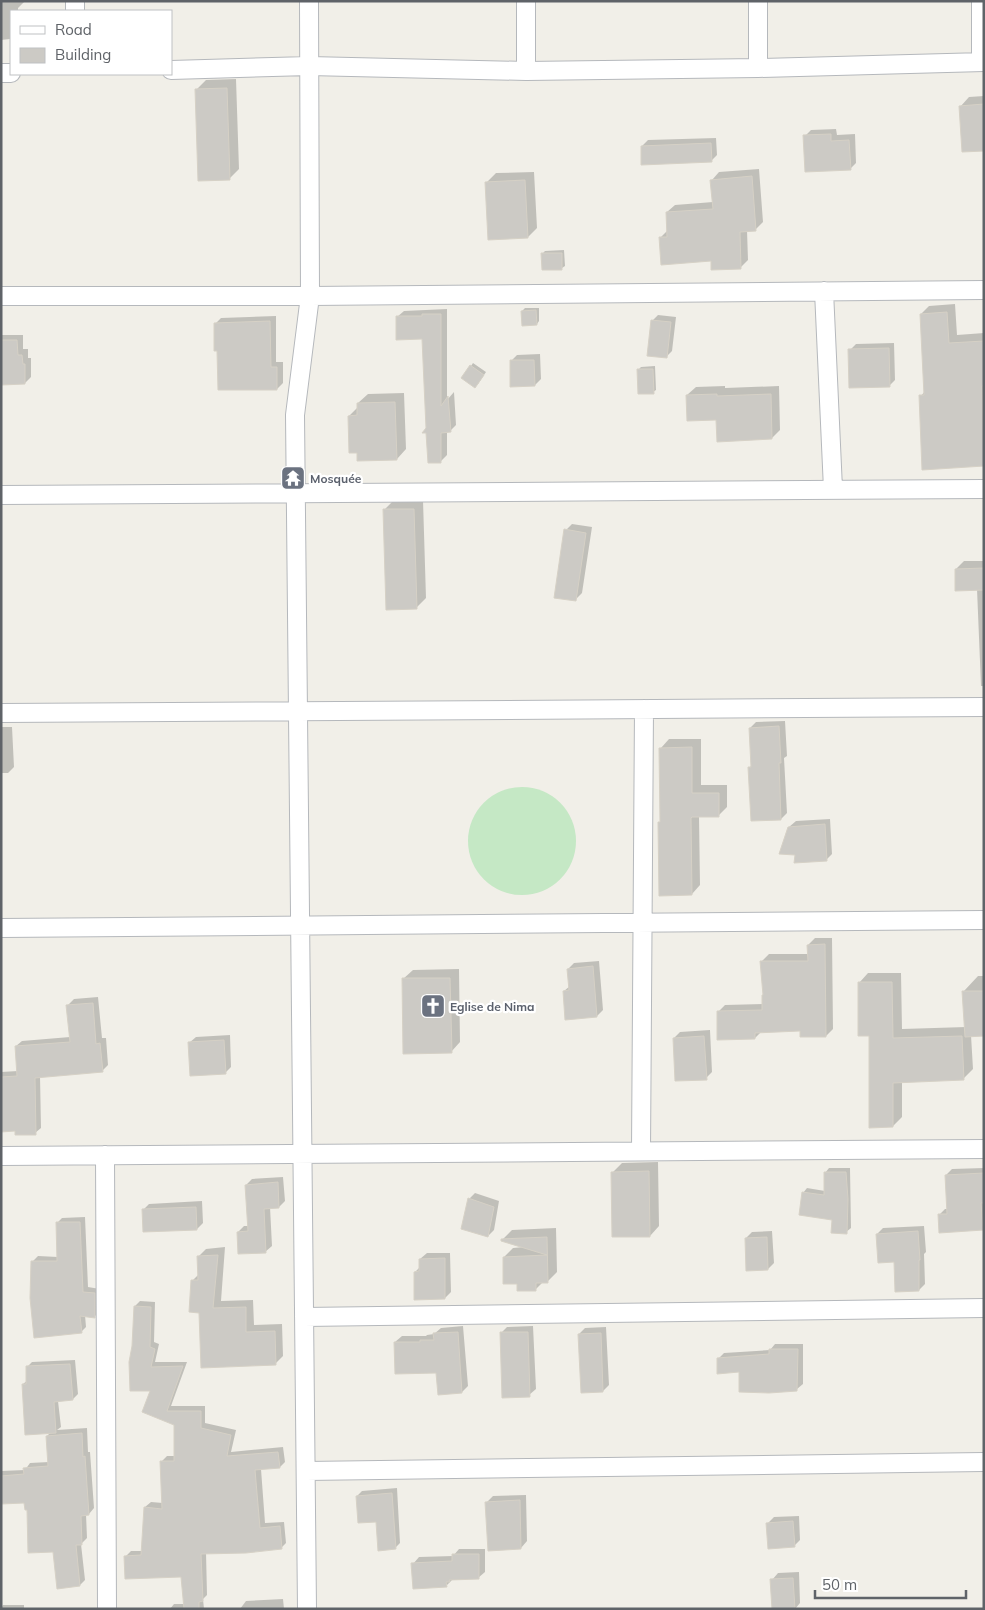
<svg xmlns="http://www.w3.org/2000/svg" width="985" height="1610" viewBox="0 0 985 1610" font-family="Mulish,sans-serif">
	<rect width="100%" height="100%" fill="#f1efe8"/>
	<path fill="#c5e8c5" d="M468 841a54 54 0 1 1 108 0a54 54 0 1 1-108 0Z"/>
	<path fill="#0003" d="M 1,1 L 25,1 L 18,8 L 18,11 L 11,11 L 10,39 L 1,40 Z
		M 236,79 L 239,169 L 229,179 L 197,89 L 206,80 Z
		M 984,96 L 984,149 L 960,107 L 969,97 Z
		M 836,129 L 837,135 L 855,134 L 856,163 L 850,169 L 805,136 L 811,130 Z
		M 716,138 L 717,155 L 711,161 L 642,146 L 648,140 Z
		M 759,169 L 763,222 L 755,230 L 747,230 L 748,260 L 740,268 L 712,260 L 660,238 L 668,230 L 667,212 L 675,205 L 713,202 L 712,180 L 719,172 Z
		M 534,172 L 537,228 L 528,237 L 486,183 L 496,173 Z
		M 564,250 L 565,266 L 562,268 L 542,254 L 545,251 Z
		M 955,304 L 957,335 L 984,333 L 984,465 L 921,396 L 925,391 L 921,314 L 929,306 Z
		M 525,308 L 539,308 L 539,321 L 537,324 L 522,311 Z
		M 447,309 L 447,400 L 454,392 L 456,425 L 450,431 L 447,431 L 447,455 L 441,461 L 423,338 L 397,317 L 404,311 Z
		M 658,315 L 676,317 L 672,351 L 666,357 L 652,321 Z
		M 276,316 L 276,362 L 283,362 L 283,383 L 277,389 L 218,349 L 215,324 L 221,318 Z
		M 1,335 L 23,335 L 23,349 L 28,349 L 28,358 L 31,358 L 31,377 L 25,383 L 1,384 Z
		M 894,343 L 895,380 L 889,386 L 850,350 L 856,344 Z
		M 540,354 L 541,379 L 535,385 L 511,361 L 517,355 Z
		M 473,363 L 486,372 L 478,384 L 471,366 Z
		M 655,366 L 656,390 L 653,392 L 638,370 L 641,367 Z
		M 725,386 L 725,388 L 779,386 L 780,430 L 772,438 L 717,419 L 687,395 L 696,387 Z
		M 404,393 L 406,449 L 397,459 L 358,451 L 349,416 L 358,407 L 358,403 L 368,394 Z
		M 394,500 L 423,500 L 426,598 L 416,608 L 384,510 Z
		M 572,524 L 592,527 L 582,593 L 576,599 L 566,530 Z
		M 964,561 L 984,561 L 984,686 L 981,686 L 977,589 L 956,569 Z
		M 785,721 L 787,756 L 784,758 L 787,813 L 781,819 L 749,768 L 752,765 L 750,728 L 756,722 Z
		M 1,727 L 12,727 L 14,767 L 8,773 L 1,773 Z
		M 669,739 L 701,739 L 701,785 L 727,785 L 727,807 L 718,816 L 699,816 L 700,885 L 692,894 L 659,823 L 661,821 L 661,748 Z
		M 830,819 L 832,854 L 826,860 L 789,827 L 796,821 Z
		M 815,938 L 832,938 L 833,1029 L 826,1036 L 801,1030 L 761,1032 L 755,1038 L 718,1012 L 725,1005 L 763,1004 L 764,994 L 762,961 L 769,954 L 809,954 L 808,945 Z
		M 599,961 L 603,1010 L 597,1016 L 564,991 L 570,986 L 568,969 L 574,963 Z
		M 459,969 L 460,1042 L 451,1052 L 403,979 L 413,970 Z
		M 868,973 L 901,973 L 902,1029 L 966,1027 L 964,991 L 978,976 L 984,976 L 984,1035 L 971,1035 L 973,1069 L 963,1079 L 902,1081 L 902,1117 L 893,1126 L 870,1034 L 859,983 Z
		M 98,997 L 102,1038 L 106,1038 L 108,1065 L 103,1070 L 40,1076 L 41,1128 L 35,1133 L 16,1129 L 1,1130 L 1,1072 L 18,1071 L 16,1046 L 22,1041 L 70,1037 L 68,1005 L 74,999 Z
		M 710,1030 L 712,1072 L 706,1078 L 674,1038 L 680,1032 Z
		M 230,1035 L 231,1067 L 225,1073 L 189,1043 L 196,1037 Z
		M 658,1162 L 659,1226 L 650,1236 L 613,1172 L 622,1163 Z
		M 829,1168 L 850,1168 L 851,1228 L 846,1232 L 803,1193 L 807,1188 L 825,1191 L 825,1173 Z
		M 984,1168 L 984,1227 L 982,1228 L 939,1215 L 945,1209 L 948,1209 L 946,1175 L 952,1169 Z
		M 283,1177 L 285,1201 L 279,1207 L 270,1207 L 272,1246 L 265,1252 L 238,1232 L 244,1226 L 249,1226 L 246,1185 L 252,1179 Z
		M 475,1193 L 499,1201 L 494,1230 L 488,1236 L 469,1199 Z
		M 202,1201 L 203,1223 L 197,1229 L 143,1210 L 149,1204 Z
		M 85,1217 L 88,1287 L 100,1289 L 100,1311 L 95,1316 L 85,1315 L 86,1327 L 81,1332 L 33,1261 L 38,1256 L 58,1257 L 57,1223 L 62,1218 Z
		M 924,1226 L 926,1252 L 924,1254 L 925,1284 L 919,1290 L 877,1234 L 883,1228 Z
		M 556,1228 L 557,1272 L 547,1282 L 543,1282 L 535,1290 L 518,1282 L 504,1257 L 513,1248 L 524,1247 L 503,1239 L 512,1230 Z
		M 772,1231 L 774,1263 L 768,1269 L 746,1238 L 752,1232 Z
		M 225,1247 L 221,1301 L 253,1300 L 254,1325 L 282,1324 L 283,1356 L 275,1364 L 200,1312 L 193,1280 L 199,1274 L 198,1257 L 206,1249 Z
		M 427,1253 L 450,1253 L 451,1292 L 445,1298 L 415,1272 L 420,1267 L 420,1259 Z
		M 140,1301 L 155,1302 L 154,1342 L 159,1344 L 155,1362 L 187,1362 L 171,1406 L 205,1406 L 205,1423 L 236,1430 L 231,1452 L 283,1447 L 285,1462 L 280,1467 L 261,1469 L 265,1523 L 284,1522 L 286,1543 L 281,1548 L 206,1552 L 207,1595 L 203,1599 L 204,1609 L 170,1609 L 174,1604 L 185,1604 L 182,1575 L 126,1556 L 131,1551 L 143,1551 L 145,1507 L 151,1502 L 163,1503 L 161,1462 L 167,1456 L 175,1456 L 176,1424 L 152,1389 L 133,1346 L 135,1306 Z
		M 463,1326 L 468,1386 L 462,1392 L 437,1372 L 395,1342 L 402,1336 L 426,1336 L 427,1335 L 434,1334 L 441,1328 Z
		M 533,1326 L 536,1389 L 529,1395 L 501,1333 L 507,1327 Z
		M 606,1327 L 609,1385 L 603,1391 L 579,1334 L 585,1328 Z
		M 775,1344 L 803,1344 L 803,1384 L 797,1389 L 741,1371 L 718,1359 L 724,1353 L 770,1350 Z
		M 75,1360 L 78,1394 L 73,1399 L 58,1401 L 61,1427 L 57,1430 L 87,1428 L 88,1452 L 90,1452 L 94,1508 L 89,1514 L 86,1514 L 87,1538 L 81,1544 L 85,1580 L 80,1585 L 54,1551 L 28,1508 L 25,1502 L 1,1503 L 1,1471 L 25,1470 L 30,1463 L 49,1462 L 47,1436 L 51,1432 L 23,1384 L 28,1380 L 27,1367 L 32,1362 Z
		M 397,1488 L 400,1543 L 395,1548 L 377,1521 L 357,1496 L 362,1491 Z
		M 526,1495 L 527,1541 L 521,1548 L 487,1502 L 493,1496 Z
		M 799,1516 L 800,1540 L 794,1546 L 768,1523 L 774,1517 Z
		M 459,1549 L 485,1549 L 485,1572 L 478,1578 L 452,1580 L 446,1586 L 413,1564 L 419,1557 L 453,1556 Z
		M 799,1572 L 800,1603 L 795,1609 L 772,1580 L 778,1573 Z
		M 283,1599 L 284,1609 L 240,1609 L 246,1601 Z
		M 3,1605 L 24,1605 L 24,1609 L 1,1609 Z"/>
	<path fill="#cccac5" stroke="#d6d1c6" d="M 227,88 L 230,180 L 198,181 L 195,89 Z
		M 984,104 L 984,151 L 962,152 L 959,106 Z
		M 831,134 L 831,141 L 849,140 L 851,170 L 805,172 L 803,135 Z
		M 711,143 L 712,162 L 641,165 L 641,146 Z
		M 752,176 L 756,231 L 740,232 L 741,269 L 711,270 L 711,261 L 661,265 L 659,237 L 667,237 L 666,212 L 713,209 L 710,180 Z
		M 525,180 L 528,238 L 488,240 L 485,182 Z
		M 541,253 L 562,253 L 562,270 L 542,270 Z
		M 536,310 L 537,325 L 522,326 L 521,311 Z
		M 947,312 L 949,343 L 984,341 L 984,386 L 982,386 L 984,466 L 922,470 L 919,395 L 924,395 L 920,314 Z
		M 422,314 L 441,314 L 441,406 L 448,396 L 451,432 L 441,433 L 441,463 L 428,463 L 426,433 L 422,433 L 426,428 L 422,339 L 396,340 L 396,316 L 422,316 Z
		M 651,320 L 671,322 L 667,358 L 647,356 Z
		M 270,321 L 271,367 L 277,367 L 277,390 L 218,390 L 217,351 L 214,351 L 214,323 Z
		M 1,340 L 17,340 L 18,355 L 22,355 L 23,364 L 25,364 L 25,384 L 1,385 Z
		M 889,348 L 890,387 L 849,388 L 848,349 Z
		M 510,360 L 534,360 L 535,386 L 510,387 Z
		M 470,365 L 484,375 L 475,388 L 461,378 Z
		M 637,369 L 653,369 L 654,394 L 638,394 Z
		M 717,394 L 717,396 L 771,394 L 772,439 L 717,442 L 716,420 L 687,421 L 686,395 Z
		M 395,402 L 397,460 L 357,461 L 357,453 L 349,453 L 348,416 L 357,415 L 357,403 Z
		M 383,509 L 414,509 L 417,609 L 386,610 Z
		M 564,529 L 586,533 L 576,601 L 554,598 Z
		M 984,568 L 984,590 L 955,591 L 955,569 Z
		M 779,726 L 781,763 L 779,763 L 781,820 L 751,821 L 748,767 L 751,767 L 749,728 Z
		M 692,747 L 692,793 L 719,793 L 719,817 L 692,817 L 691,818 L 692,895 L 659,896 L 658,822 L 660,822 L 659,748 Z
		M 825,824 L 827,861 L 794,863 L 795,855 L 779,854 L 788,827 Z
		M 825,944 L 826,1037 L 800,1037 L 800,1031 L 755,1033 L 755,1039 L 717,1040 L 717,1011 L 762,1010 L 762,995 L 763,995 L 760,961 L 808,961 L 807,945 Z
		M 593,966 L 597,1017 L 565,1020 L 563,991 L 569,990 L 567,969 Z
		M 402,978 L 450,978 L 452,1053 L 403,1054 Z
		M 858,982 L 892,982 L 893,1038 L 962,1036 L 964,1080 L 893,1083 L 893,1127 L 869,1128 L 869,1036 L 858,1036 Z
		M 962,991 L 984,991 L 984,1036 L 965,1037 Z
		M 93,1003 L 96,1044 L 100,1043 L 103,1072 L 35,1078 L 36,1135 L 15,1135 L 15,1131 L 1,1132 L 1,1077 L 17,1076 L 15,1046 L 70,1042 L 66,1005 Z
		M 704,1036 L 707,1080 L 675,1081 L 673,1038 Z
		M 224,1040 L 226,1074 L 190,1076 L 188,1042 Z
		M 649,1171 L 650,1237 L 612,1237 L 611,1172 Z
		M 824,1172 L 846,1172 L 848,1199 L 847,1234 L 831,1233 L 832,1220 L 799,1215 L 802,1192 L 824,1195 Z
		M 984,1173 L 984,1203 L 981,1203 L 983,1230 L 939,1233 L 938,1214 L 947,1214 L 945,1175 Z
		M 278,1182 L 279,1208 L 264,1209 L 266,1253 L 238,1254 L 237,1232 L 248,1231 L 245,1185 Z
		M 468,1198 L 494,1207 L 488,1237 L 461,1229 Z
		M 196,1207 L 197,1230 L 143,1232 L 142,1209 Z
		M 56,1222 L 80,1222 L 83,1292 L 95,1293 L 95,1318 L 80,1316 L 82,1333 L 34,1338 L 30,1298 L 31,1261 L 57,1261 Z
		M 918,1231 L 920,1260 L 919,1260 L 919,1291 L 895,1292 L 894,1262 L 878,1263 L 876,1234 Z
		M 547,1237 L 548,1283 L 536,1283 L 536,1291 L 517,1291 L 517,1284 L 503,1284 L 503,1257 L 547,1255 L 501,1241 L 501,1239 Z
		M 767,1237 L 768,1270 L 746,1271 L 745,1238 Z
		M 218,1255 L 213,1308 L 246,1307 L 246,1332 L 275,1331 L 276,1365 L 201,1368 L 199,1313 L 189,1312 L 191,1280 L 198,1280 L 197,1256 Z
		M 445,1258 L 445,1299 L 414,1300 L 414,1272 L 419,1271 L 419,1259 Z
		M 134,1306 L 151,1307 L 150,1347 L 155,1349 L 151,1367 L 183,1366 L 167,1411 L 201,1411 L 201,1428 L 231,1435 L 227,1456 L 278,1452 L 280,1468 L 255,1470 L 260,1528 L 280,1526 L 282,1549 L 246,1553 L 201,1554 L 203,1601 L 199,1602 L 199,1609 L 184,1609 L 181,1577 L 125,1579 L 124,1556 L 141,1555 L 144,1507 L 162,1509 L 160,1461 L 174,1461 L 174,1425 L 142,1412 L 150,1391 L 130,1391 L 129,1362 L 132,1346 Z
		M 458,1332 L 462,1393 L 438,1395 L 436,1373 L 395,1374 L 394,1342 L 420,1342 L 420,1340 L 434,1340 L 433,1333 Z
		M 500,1332 L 528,1332 L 530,1397 L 502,1398 Z
		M 601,1333 L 603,1392 L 581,1393 L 578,1334 Z
		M 769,1349 L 798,1349 L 797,1391 L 769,1393 L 739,1392 L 739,1372 L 717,1374 L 717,1358 L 769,1354 Z
		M 70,1364 L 73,1400 L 54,1402 L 56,1433 L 25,1435 L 22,1384 L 26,1384 L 26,1366 Z
		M 82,1433 L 83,1457 L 85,1456 L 89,1515 L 81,1516 L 82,1545 L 76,1545 L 80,1586 L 57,1589 L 53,1552 L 28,1553 L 27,1510 L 25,1510 L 24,1503 L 1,1504 L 1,1476 L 24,1474 L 23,1468 L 48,1466 L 46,1436 Z
		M 392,1493 L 396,1549 L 378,1551 L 376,1522 L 358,1523 L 356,1496 Z
		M 520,1500 L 521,1549 L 488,1551 L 485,1502 Z
		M 793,1521 L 795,1547 L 768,1549 L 766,1523 Z
		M 452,1554 L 479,1554 L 479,1579 L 449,1580 L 450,1582 L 446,1582 L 447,1587 L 413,1589 L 411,1563 L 452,1561 Z
		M 793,1578 L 795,1609 L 772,1609 L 770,1579 Z"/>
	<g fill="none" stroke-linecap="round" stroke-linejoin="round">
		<defs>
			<path id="street" d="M 75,1 L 75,11
				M 526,1 L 526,71
				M 758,1 L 758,68
				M 981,1 L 981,62
				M 171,70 L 309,66 L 526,71 L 758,68 L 984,62
				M 1,73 L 11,73
				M 824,291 L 833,489
				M 1,296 L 310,296 L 984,290
				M 1,495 L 984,489
				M 1,713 L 984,707
				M 1,928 L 984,920
				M 641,1151 L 644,709
				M 105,1155 L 107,1609
				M 1,1156 L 984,1149
				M 304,1317 L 984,1308
				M 306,1471 L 984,1462
				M 307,1609 L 295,415 L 310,296 L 309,1"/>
		</defs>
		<use href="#street" stroke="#b5b8bc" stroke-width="20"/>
		<use href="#street" stroke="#fff" stroke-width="18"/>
	</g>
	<defs>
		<symbol id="temple-square" viewBox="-11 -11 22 22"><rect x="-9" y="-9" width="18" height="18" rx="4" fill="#6b7280" stroke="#fff"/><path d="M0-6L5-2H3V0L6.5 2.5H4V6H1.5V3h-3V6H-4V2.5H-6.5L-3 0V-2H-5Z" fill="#fff"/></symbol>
		<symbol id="church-square" viewBox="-11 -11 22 22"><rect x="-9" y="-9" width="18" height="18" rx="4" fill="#6b7280" stroke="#fff"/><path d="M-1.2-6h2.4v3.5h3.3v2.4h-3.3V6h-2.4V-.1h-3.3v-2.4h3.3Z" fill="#fff"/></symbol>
	</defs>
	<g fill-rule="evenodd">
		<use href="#temple-square" x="279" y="464" width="28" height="28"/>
		<use href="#church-square" x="419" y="992" width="28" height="28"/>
	</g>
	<g text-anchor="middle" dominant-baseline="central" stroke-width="4.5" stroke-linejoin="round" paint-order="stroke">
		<g font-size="12" font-weight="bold" fill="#5b616d" stroke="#fff" text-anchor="start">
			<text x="310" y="478">Mosquée</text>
			<text x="450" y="1006">Eglise de Nima</text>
		</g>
	</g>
	<rect width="985" height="1610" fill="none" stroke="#5f6368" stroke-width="5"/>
	<rect x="10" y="10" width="162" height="65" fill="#ffffff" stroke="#bfc1c3"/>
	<rect x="20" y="26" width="25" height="8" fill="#ffffff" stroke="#bfc1c3"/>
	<text x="55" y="35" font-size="15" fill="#5f6368">Road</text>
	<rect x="20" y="48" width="25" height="15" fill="#cccac5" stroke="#bfc1c3"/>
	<text x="55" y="60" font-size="15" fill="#5f6368">Building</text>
	<path d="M815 1590v8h151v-8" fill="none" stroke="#5f6368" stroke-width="2.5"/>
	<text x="822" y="1590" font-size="15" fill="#5f6368" stroke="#ffffff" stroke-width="4" paint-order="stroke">50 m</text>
</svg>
